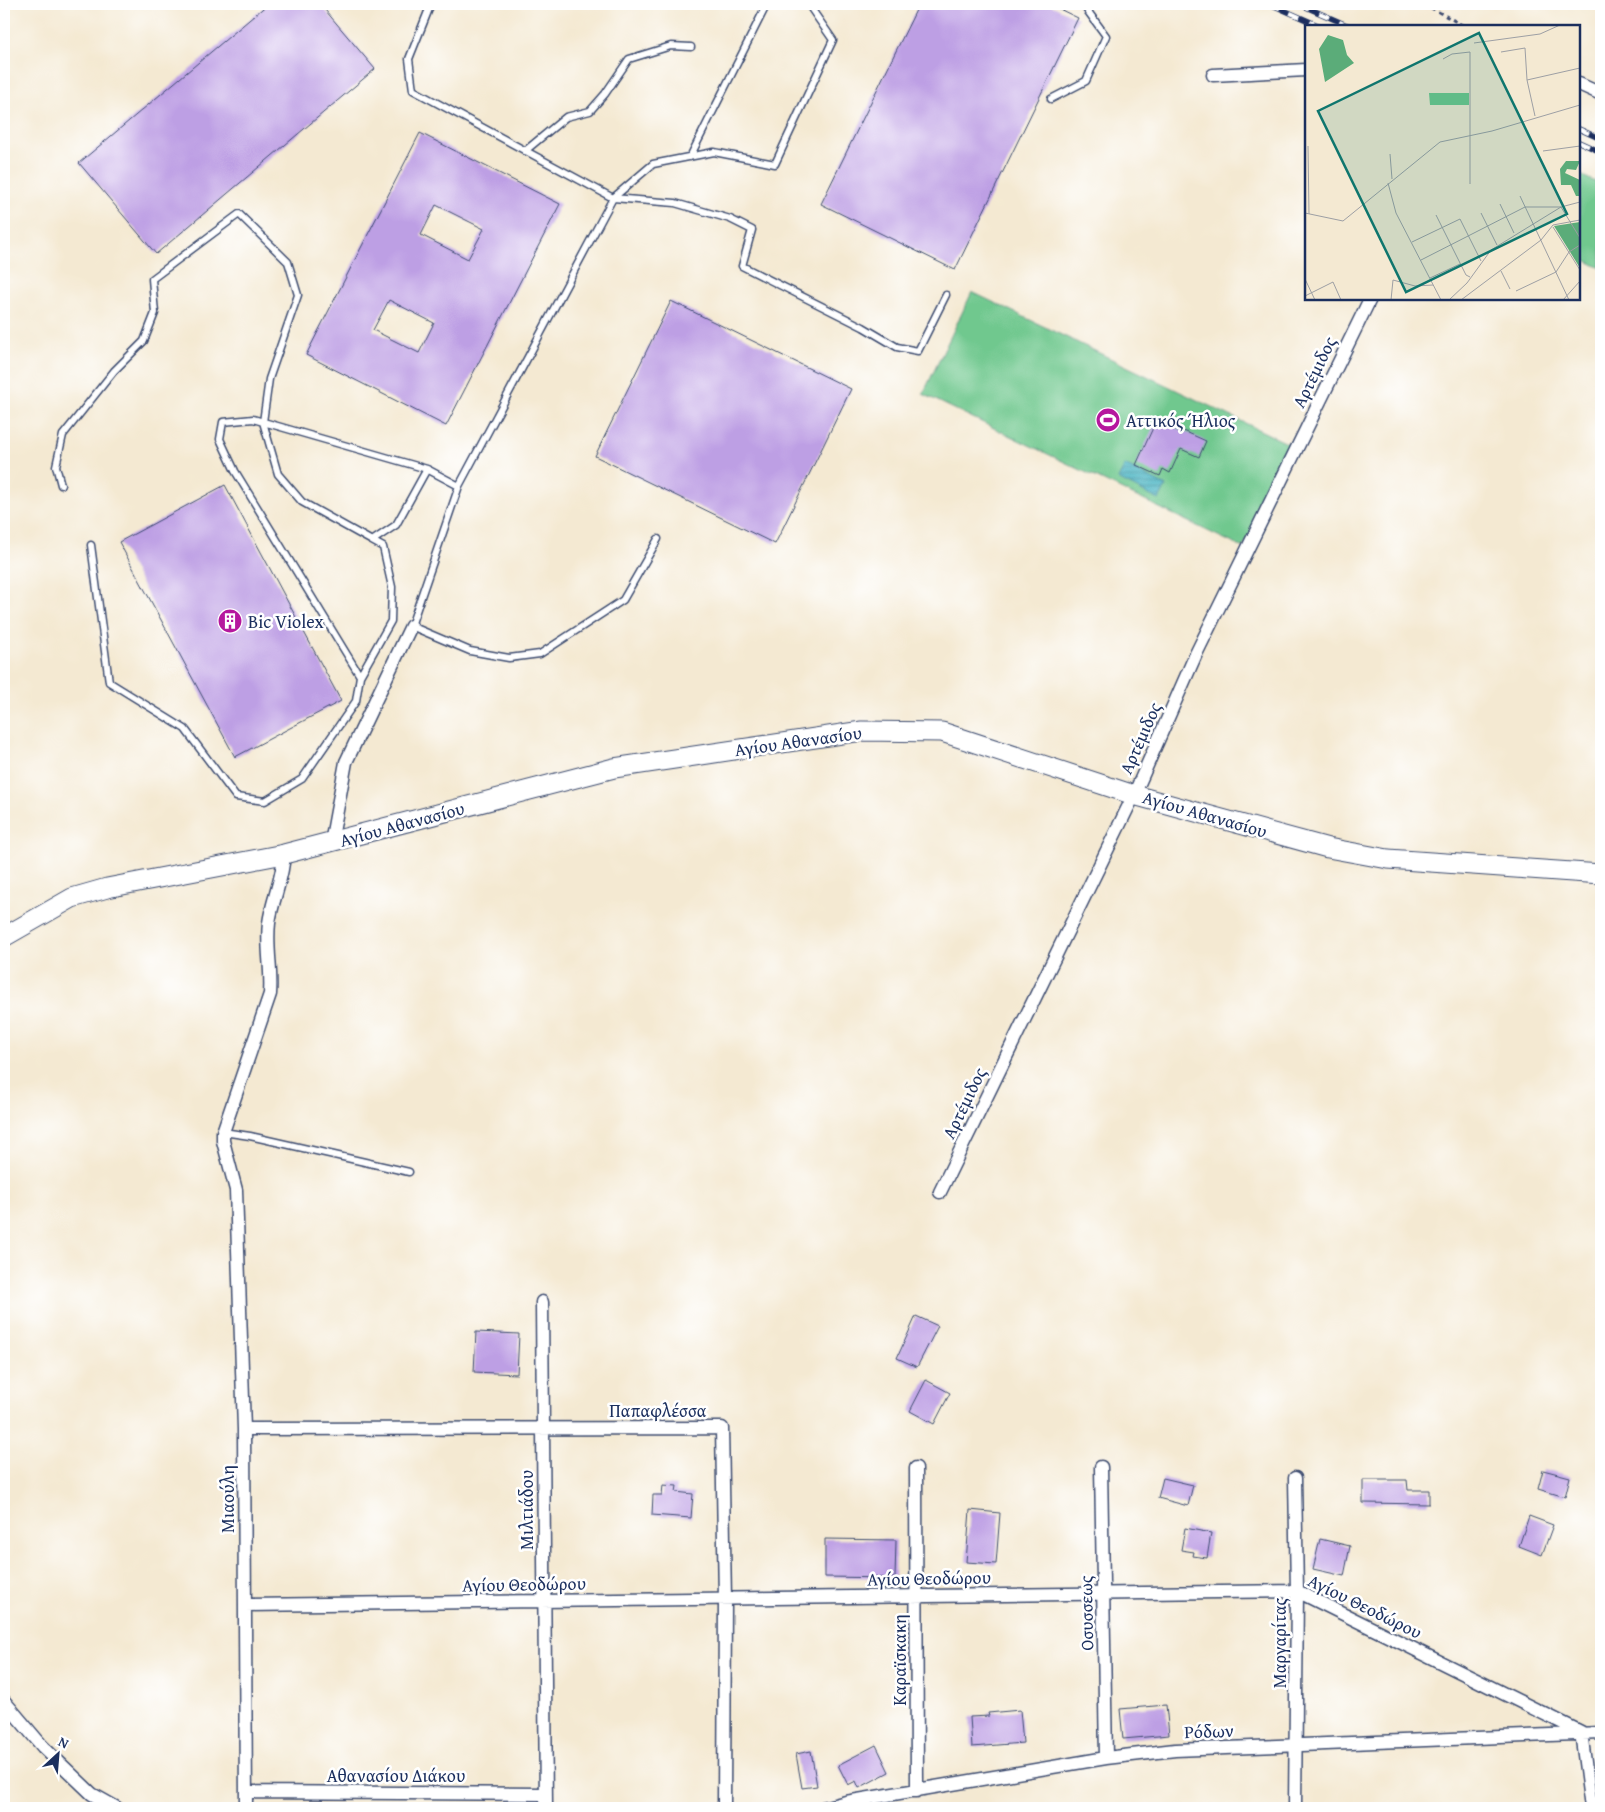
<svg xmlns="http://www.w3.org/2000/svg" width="1605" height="1812" viewBox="0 0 1605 1812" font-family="'Gentium Book Plus',serif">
	<defs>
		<pattern id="water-rules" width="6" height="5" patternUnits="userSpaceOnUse" patternTransform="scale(1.25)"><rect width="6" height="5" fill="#44b2c1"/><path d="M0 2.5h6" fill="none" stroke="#3891a0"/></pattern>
	</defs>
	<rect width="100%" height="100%" fill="#fff"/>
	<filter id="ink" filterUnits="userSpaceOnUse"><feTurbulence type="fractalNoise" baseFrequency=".02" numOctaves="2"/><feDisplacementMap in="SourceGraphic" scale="10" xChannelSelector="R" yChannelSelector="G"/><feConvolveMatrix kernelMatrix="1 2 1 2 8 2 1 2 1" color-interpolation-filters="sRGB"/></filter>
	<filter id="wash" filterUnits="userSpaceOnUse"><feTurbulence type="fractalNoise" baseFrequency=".0096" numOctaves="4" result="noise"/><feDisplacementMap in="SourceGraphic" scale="20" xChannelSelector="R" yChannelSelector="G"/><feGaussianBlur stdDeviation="1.12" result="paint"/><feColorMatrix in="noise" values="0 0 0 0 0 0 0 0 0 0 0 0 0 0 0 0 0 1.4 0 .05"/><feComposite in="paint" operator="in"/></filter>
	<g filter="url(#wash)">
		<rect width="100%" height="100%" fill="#f4e9d2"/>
		<path fill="#6fc88e" stroke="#457c76" d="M 1579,174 L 1601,185 L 1601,268 L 1579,257 Z
			M 972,292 L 1293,446 L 1243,548 L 923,394 Z"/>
		<path fill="url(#water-rules)" stroke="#307090" d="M 1125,465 L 1166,486 L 1159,500 L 1118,479 Z"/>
		<g id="blocks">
			<path fill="#bd9fe4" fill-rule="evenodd" d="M 268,4 L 320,4 L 375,69 L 156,254 L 79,163 Z
				M 919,4 L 1049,4 L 1078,18 L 955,270 L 821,204 Z
				M 420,133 L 560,204 L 446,426 L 306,355 ZM 436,205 L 484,229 L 468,259 L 421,235 ZM 389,300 L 434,323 L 419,353 L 373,330 Z
				M 671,301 L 851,389 L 775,544 L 595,456 Z
				M 1157,419 L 1206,441 L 1199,457 L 1181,449 L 1170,473 L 1163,469 L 1160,476 L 1136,465 Z
				M 225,485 L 341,701 L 235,757 L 119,542 Z
				M 916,1316 L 938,1326 L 917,1367 L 897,1358 Z
				M 476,1332 L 519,1334 L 517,1374 L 474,1372 Z
				M 926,1380 L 950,1393 L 934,1424 L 910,1411 Z
				M 1543,1470 L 1570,1477 L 1565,1497 L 1538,1489 Z
				M 1163,1478 L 1193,1485 L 1188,1506 L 1158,1498 Z
				M 1363,1480 L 1407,1480 L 1408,1490 L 1429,1490 L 1429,1504 L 1363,1503 Z
				M 663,1485 L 677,1486 L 676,1492 L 693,1494 L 691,1518 L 652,1515 L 653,1495 L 662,1495 Z
				M 970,1510 L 1000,1513 L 996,1564 L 966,1562 Z
				M 1529,1516 L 1553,1525 L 1542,1555 L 1519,1546 Z
				M 1185,1528 L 1211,1533 L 1207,1558 L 1193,1556 L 1194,1552 L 1181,1550 Z
				M 825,1539 L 896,1540 L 895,1578 L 825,1577 Z
				M 1320,1539 L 1350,1546 L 1344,1576 L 1313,1569 Z
				M 1166,1705 L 1169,1735 L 1123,1739 L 1120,1709 Z
				M 1020,1710 L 1023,1743 L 972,1747 L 970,1717 L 989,1716 L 988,1713 Z
				M 876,1745 L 889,1772 L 859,1788 L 856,1781 L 848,1785 L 838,1765 Z
				M 811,1751 L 817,1786 L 802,1788 L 796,1754 Z"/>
		</g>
	</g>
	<g filter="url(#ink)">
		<use href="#blocks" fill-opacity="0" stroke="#3c4b6f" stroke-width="1"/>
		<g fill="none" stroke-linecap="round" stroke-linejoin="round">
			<defs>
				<path id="lane" d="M 431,4 L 409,59 L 413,90 L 613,198 L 675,203 L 730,219 L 752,230 L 742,266 L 863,327 L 897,347 L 918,351 L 946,295
					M 1051,99 L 1086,81 L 1106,36 L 1084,6 L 1080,4
					M 525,151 L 566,117 L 590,111 L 605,94 L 629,59 L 671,46 L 691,47
					M 690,157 L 767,4
					M 61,485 L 56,466 L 63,435 L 114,371 L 144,341 L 155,313 L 152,279 L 239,214 L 288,262 L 298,295 L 269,379 L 263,422 L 278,474 L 302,502 L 372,541 L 396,525 L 427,469
					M 658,539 L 623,600 L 540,654 L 509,658 L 470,651 L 411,626 L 459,486 L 613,198 L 653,164 L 714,152 L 775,164 L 833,40 L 808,4
					M 91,545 L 109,682 L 185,729 L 236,797 L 265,801 L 302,779 L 356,701 L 360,676 L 235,471 L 220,439 L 223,422 L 253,419 L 427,469 L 459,486
					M 360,676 L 391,621 L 392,587 L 383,547 L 372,541
					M 223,1132 L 250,1136 L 409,1172"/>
				<path id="street" d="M 1213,75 L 1306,70
					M 1579,84 L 1601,94
					M 331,843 L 346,762 L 411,626
					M 940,1192 L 1134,795 L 1196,654 L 1370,299
					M 542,1302 L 546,1808
					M 244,1429 L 722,1428 L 725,1599 L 724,1808
					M 1101,1467 L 1106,1758
					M 916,1468 L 917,1791
					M 1295,1478 L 1297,1591 L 1295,1808
					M 245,1605 L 1297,1591 L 1581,1732 L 1591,1808
					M 4,1701 L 43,1747 L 92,1794 L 117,1808
					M 246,1792 L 546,1794
					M 246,1808 L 244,1429 L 236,1190 L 223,1141 L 223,1132 L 270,994 C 272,970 266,947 269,923 C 272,900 283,879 284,854
					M 823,1808 L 846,1802 L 1106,1758 L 1175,1750 L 1601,1733"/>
				<path id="secondary" d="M 4,937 L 72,898 L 107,888 L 284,854 L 614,768 L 862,731 L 942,732 L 1134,795 L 1328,848 L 1388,859 L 1601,874"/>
			</defs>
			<use href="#lane" stroke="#3c4b6f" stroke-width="9"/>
			<use href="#street" stroke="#3c4b6f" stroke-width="15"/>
			<use href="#secondary" stroke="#3c4b6f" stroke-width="21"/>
			<path stroke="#3c4b6f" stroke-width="3" stroke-dasharray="4 4" stroke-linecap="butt" d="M 1424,4 L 1464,26"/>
			<use href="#lane" stroke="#fff" stroke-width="6"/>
			<use href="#street" stroke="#fff" stroke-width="12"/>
			<use href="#secondary" stroke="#fff" stroke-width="19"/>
			<defs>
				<path id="rail" d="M 1270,4 L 1320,26
					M 1299,4 L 1349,26
					M 1579,129 L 1601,139
					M 1579,142 L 1601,152"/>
			</defs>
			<use href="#rail" stroke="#1b2f5e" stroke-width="5.5"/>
			<use href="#rail" stroke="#fff" stroke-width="4" stroke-dasharray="11" stroke-linecap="butt"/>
		</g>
	</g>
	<defs>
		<symbol id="stadium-disc" viewBox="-11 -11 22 22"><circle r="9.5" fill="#b5179e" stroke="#fff"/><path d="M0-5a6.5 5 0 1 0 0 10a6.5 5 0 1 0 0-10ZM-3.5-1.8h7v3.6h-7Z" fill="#fff"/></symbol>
		<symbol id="building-disc" viewBox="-11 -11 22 22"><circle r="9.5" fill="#b5179e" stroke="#fff"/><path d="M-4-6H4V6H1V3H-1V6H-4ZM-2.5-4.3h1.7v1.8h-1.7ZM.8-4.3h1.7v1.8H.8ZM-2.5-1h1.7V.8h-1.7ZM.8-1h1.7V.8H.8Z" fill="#fff"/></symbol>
	</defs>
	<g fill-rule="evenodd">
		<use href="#stadium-disc" x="1094" y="406" width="28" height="28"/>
		<use href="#building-disc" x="216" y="607" width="28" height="28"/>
	</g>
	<g text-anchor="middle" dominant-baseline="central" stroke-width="5" stroke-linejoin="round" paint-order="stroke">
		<g font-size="18" fill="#1b2f5e" stroke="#fff">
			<text transform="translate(1314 372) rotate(-64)">Αρτέμιδος</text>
			<text transform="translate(1140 738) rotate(-66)">Αρτέμιδος</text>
			<text transform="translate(798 741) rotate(-8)">Αγίου Αθανασίου</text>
			<text transform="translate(1205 814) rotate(16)">Αγίου Αθανασίου</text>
			<text transform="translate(402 824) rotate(-15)">Αγίου Αθανασίου</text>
			<text transform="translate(964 1103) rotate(-64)">Αρτέμιδος</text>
			<text x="658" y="1410">Παπαφλέσσα</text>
			<text transform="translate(227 1499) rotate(-90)">Μιαούλη</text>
			<text transform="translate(526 1510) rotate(-90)">Μιλτιάδου</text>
			<text transform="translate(929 1578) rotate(-1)">Αγίου Θεοδώρου</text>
			<text transform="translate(524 1584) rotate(-1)">Αγίου Θεοδώρου</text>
			<text transform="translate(1365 1606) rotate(26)">Αγίου Θεοδώρου</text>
			<text transform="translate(1086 1613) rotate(-91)">Οσυσσεως</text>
			<text transform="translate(1279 1643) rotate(-90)">Μαργαρίτας</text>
			<text transform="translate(899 1660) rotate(-90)">Καραϊσκακη</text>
			<text transform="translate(1209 1731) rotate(-2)">Ρόδων</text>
			<text x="396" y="1775">Αθανασίου Διάκου</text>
		</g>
		<g font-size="18" fill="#1b2f5e" stroke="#fff" text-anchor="start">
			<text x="1126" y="420">Αττικός Ήλιος</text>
			<text x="248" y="621">Bic Violex</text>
		</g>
	</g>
	<g transform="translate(1305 25)">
		<rect width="275" height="275" fill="#f4e9d2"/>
		<path d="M 23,10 L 38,15 L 42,30 L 49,38 L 20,57 L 14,24 ZM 261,136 L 275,136 L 271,145 L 262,144 L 260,148 L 275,155 L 275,171 L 271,171 L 266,160 L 256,160 L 255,144 ZM 275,197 L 275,243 L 249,201 Z" fill="#5bac79"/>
		<path d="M 124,68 L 164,68 L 164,80 L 125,80 Z" fill="#6fc88e"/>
		<path fill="none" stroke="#9d9fa4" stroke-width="1" d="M 169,18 L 235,9 L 255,0M 196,27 L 220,23 L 222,55 L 230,91M 138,34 L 147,29 L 165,27 L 165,159M 222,55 L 275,43M 3,121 L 4,189M 238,126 L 275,121M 85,129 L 87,154M 83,158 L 91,188 L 136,275M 215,171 L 264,275M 195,179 L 209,208M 0,188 L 38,196 L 135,117 L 187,106 L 275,80M 176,188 L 192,220M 131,190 L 161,250 L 165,252M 248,202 L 275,245M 107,217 L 155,194 L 176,236M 116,235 L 220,182 L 256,182 L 275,213M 196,246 L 205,264M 125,253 L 155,239M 0,254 L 10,275M 211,266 L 251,247 L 264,227 L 275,220M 0,271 L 28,257 L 36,275M 86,275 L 88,255 L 110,261 L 128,260M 144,275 L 162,258 L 186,225 L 256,182 L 275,177M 156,275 L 236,215 L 248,200 L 275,195M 258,275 L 275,256"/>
		<path fill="#0f766e" fill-opacity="0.15" stroke="#0f766e" stroke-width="2.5" d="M 174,8 L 262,189 L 101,267 L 13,86 Z"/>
		<rect width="275" height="275" fill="none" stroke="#1b2f5e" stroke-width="2.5"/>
	</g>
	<rect width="1605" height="1812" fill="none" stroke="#fff" stroke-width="20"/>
	<g transform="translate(58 1754) rotate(26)" stroke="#ffffff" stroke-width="4" paint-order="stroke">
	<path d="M0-4L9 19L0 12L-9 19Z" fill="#1b2f5e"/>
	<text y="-8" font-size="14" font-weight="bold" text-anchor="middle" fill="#1b2f5e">N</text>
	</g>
</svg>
